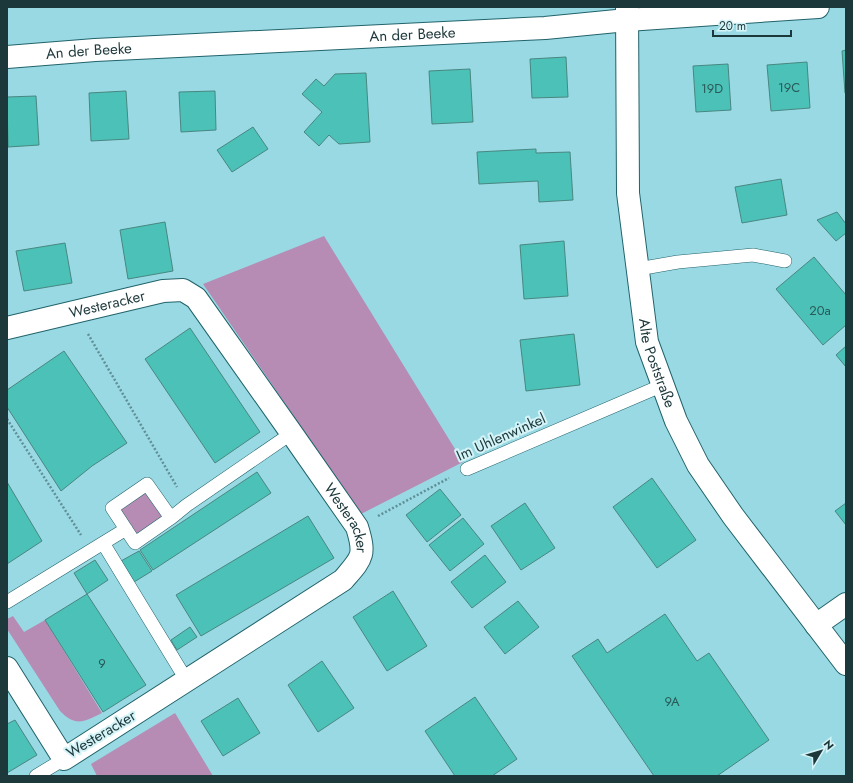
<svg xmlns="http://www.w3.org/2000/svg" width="853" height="783" viewBox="0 0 853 783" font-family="Jost,sans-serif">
	<rect width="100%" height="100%" fill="#99d9e3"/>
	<path fill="#b68cb5" d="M 324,236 L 463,462 L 361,514 L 203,284 Z
		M 147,484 L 171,518 L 135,543 L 112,508 Z
		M 13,616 L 24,632 L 45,620 L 102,713 C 84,722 75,727 60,711 L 7,629 L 7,619 Z
		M 175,713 L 213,776 L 97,776 L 91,764 Z"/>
	<path fill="#4cc1b7" stroke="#488781" d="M 846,50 L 846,93 L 845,93 L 842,51 Z
		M 566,57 L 568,97 L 532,98 L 530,59 Z
		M 807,62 L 810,108 L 771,111 L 767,65 Z
		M 728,64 L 731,110 L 696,112 L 693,66 Z
		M 470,69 L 473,122 L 432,124 L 429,71 Z
		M 366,73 L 370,142 L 339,144 L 329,135 L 319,146 L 304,132 L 322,112 L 302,94 L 316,79 L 324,86 L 335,74 Z
		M 126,91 L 129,139 L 91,141 L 89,93 Z
		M 215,91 L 216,130 L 181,132 L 179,92 Z
		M 36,96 L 39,145 L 8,147 L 7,97 Z
		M 253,127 L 268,149 L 232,172 L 217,150 Z
		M 536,149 L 536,153 L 570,152 L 573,200 L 539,202 L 538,181 L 479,184 L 477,152 Z
		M 781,179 L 787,215 L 742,223 L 735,187 Z
		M 837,212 L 846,224 L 846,233 L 836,241 L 817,220 Z
		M 165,222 L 173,271 L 128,279 L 120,230 Z
		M 564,241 L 568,296 L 524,299 L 520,245 Z
		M 65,243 L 72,283 L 24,291 L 16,251 Z
		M 814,257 L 846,295 L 846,325 L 823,345 L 776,289 Z
		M 190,328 L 260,432 L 215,463 L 145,359 Z
		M 574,334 L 580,385 L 526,391 L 520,340 Z
		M 846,346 L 846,367 L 836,355 Z
		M 64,351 L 127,443 L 92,466 L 61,491 L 7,407 L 7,390 Z
		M 257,472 L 271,493 L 153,570 L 140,550 Z
		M 652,478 L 696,540 L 657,568 L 613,507 Z
		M 7,482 L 42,541 L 7,564 Z
		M 440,489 L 461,515 L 427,542 L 406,515 Z
		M 525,503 L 555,548 L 521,570 L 491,526 Z
		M 846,503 L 846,525 L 835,511 Z
		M 308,516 L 334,558 L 201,636 L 176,595 Z
		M 463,518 L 484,544 L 450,571 L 429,545 Z
		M 139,551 L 152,571 L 134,582 L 121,561 Z
		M 485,555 L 506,582 L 472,608 L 451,582 Z
		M 95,560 L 108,580 L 87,594 L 74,573 Z
		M 393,591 L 427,646 L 387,671 L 353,617 Z
		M 87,594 L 146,685 L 103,712 L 45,620 Z
		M 518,601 L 539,627 L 505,654 L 484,627 Z
		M 665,614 L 697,661 L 709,653 L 769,740 L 717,776 L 654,776 L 572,656 L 598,639 L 607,653 Z
		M 190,627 L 197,637 L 177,650 L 171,640 Z
		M 322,661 L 354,708 L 318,732 L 288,685 Z
		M 475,697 L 517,759 L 492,776 L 455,776 L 425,731 Z
		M 238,698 L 260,733 L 223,756 L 201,721 Z
		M 15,720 L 37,755 L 7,773 L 7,724 Z"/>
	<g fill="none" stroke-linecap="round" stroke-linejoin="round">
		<defs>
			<path id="lane" d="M 638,269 L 678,262 L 753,255 L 785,261
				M 467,469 L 663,385
				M 171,518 L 147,484 L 112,508 L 135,543 L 171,518 L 187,505 L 292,433
				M 103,543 L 187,681
				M 7,602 L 126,529
				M 36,776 L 64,759"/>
			<g id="street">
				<path id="s1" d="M 7,57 L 95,50 L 545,28 L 627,20 L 818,7"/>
				<path id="s2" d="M 7,328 L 163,291 L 183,290 L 196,298 L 290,431 L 357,527 C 366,556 362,558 343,580 L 64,759 L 7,668"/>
				<path d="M 816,625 L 846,604"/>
			</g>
			<g id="secondary">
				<path id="s3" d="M 627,7 L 628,193 L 647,342 L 676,421 L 698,465 L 733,516 L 846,664"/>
			</g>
		</defs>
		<use href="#lane" stroke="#21636b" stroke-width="14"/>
		<use href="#street" stroke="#21636b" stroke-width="24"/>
		<use href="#secondary" stroke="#21636b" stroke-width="24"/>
		<path stroke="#608f96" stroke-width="2.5" stroke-dasharray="2 2" stroke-linecap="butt" d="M 88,334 L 177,487
			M 7,419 L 81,535
			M 378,516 L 449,478"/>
		<use href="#lane" stroke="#fff" stroke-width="13"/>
		<use href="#street" stroke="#fff" stroke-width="22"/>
		<use href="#secondary" stroke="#fff" stroke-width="22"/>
	</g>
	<g text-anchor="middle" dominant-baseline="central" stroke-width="4" stroke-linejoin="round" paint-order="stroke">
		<g font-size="13" fill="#295a5a">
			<text x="789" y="87">19C</text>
			<text x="712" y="88">19D</text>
			<text x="820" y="310">20a</text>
			<text x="102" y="663">9</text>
			<text x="672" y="701">9A</text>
		</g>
		<g font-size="15" fill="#1d383b" stroke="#d5f4f8">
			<text stroke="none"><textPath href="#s1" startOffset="406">An der Beeke</textPath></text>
			<text stroke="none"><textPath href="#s1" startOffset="82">An der Beeke</textPath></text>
			<text stroke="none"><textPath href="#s2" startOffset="103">Westeracker</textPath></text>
			<text stroke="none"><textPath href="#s3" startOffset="359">Alte Poststraße</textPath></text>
			<text transform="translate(501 437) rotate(-24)">Im Uhlenwinkel</text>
			<text stroke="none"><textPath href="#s2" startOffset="463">Westeracker</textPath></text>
			<text transform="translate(101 734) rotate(-31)">Westeracker</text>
		</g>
	</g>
	<rect width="853" height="783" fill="none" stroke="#1d383b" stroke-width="16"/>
	<g transform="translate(821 751) rotate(52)" stroke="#d5f4f8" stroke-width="3" paint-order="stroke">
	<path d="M0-3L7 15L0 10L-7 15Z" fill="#1d383b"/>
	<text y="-6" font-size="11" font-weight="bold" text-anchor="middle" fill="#1d383b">N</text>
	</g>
	<path d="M713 30v6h78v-6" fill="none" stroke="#1d383b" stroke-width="2"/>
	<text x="719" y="30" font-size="12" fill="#1d383b" stroke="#d5f4f8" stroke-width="3" paint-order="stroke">20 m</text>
</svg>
